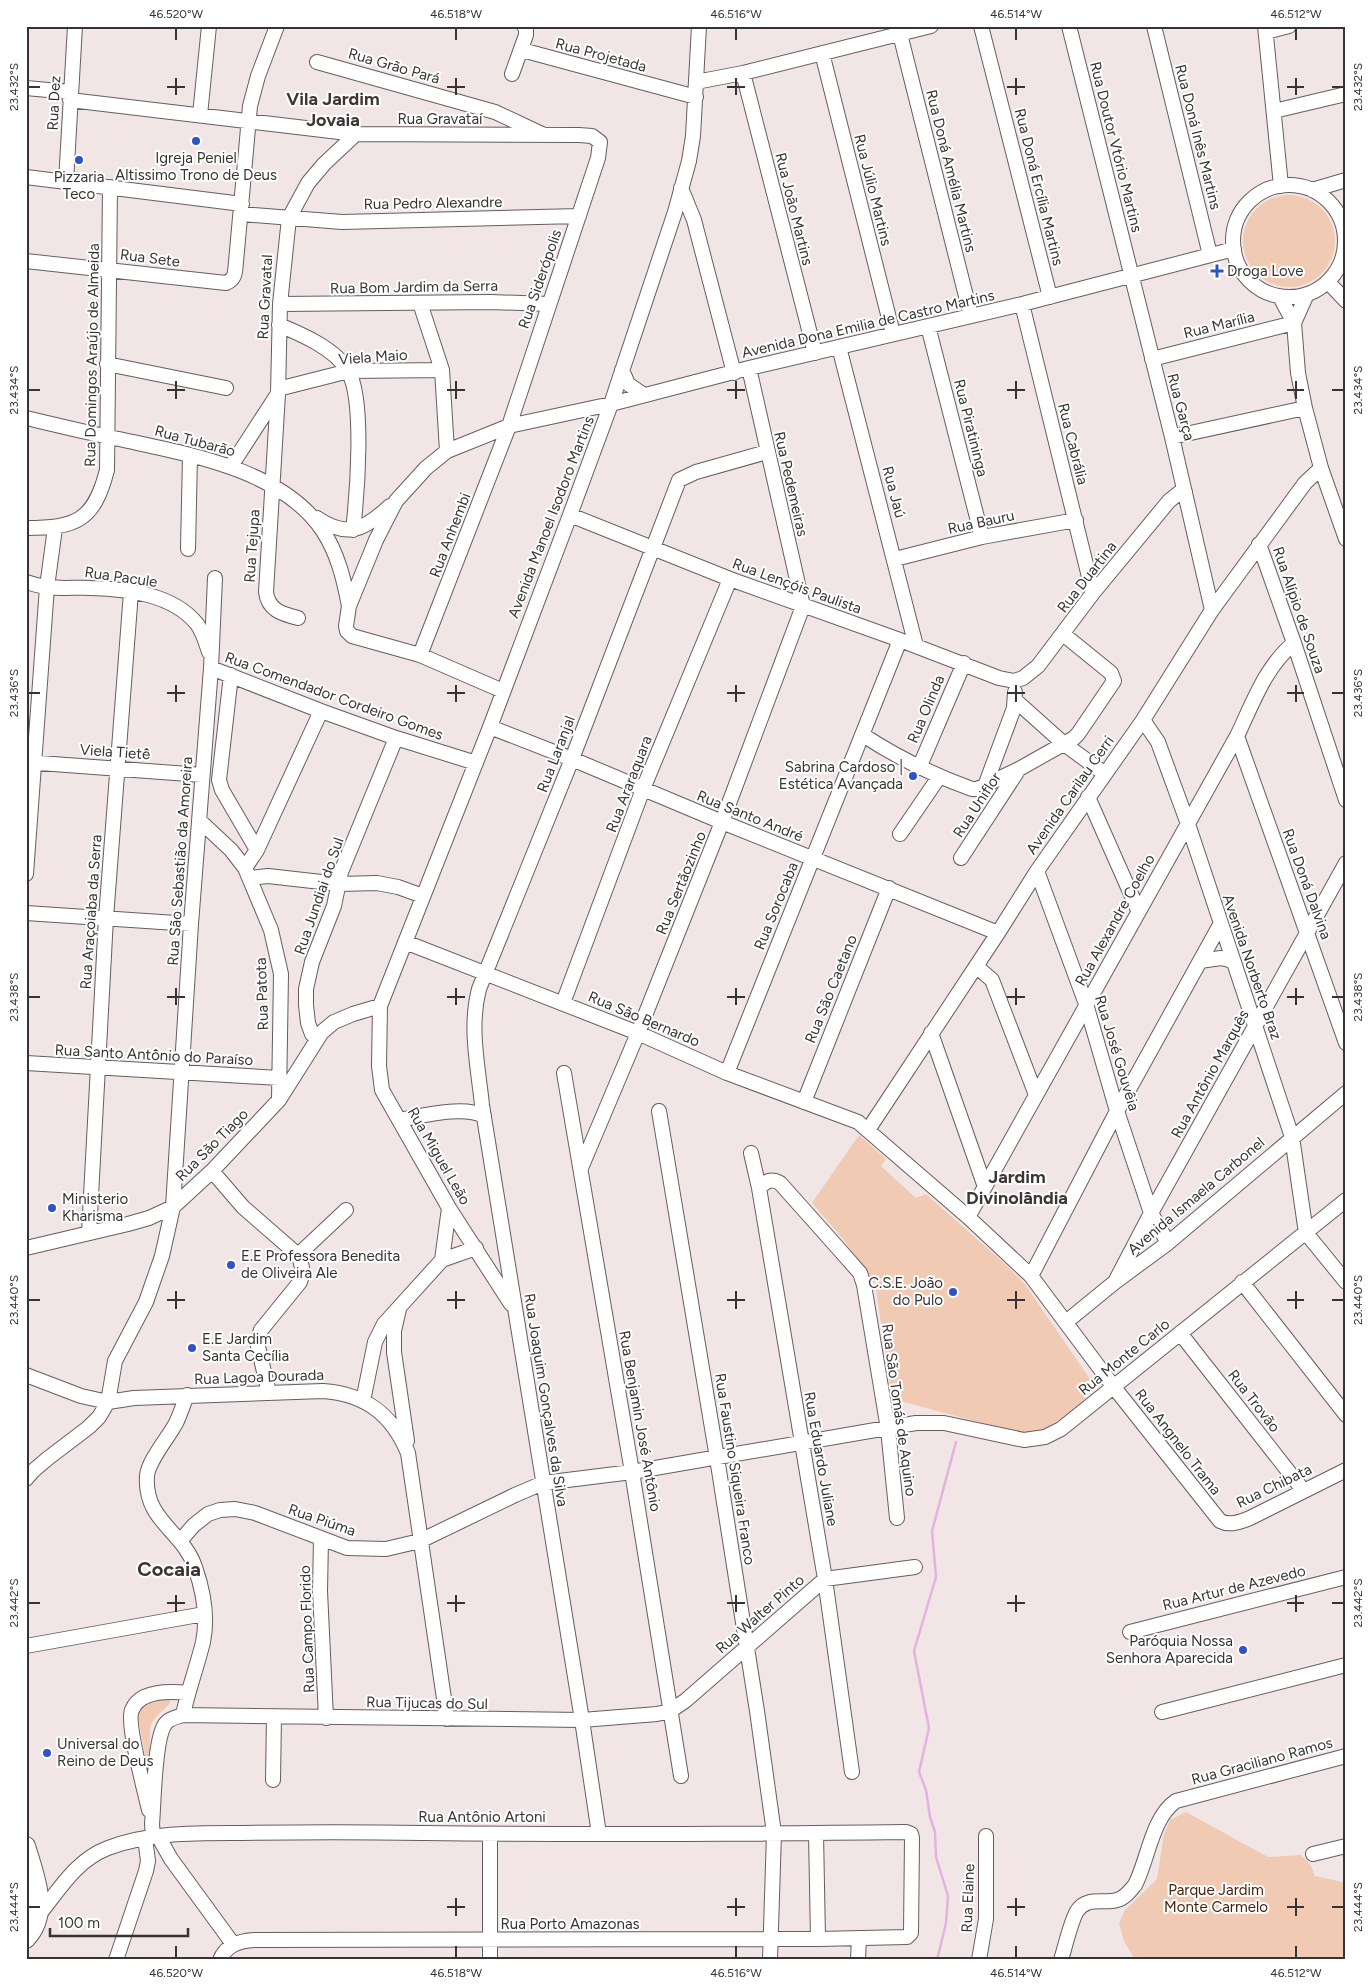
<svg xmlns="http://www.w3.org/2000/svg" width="1372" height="1986" viewBox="0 0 1372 1986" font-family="Figtree,sans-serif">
	<rect width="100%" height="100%" fill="#f1e5e6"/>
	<path fill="#f1cab3" d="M1243 241a46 46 0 1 1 92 0a46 46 0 1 1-92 0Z
		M 859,1135 L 886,1159 L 881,1166 L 916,1198 L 926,1194 L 1004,1263 L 1024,1283 L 1092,1382 C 1090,1387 1089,1392 1086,1397 C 1078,1411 1043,1431 1027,1435 L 896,1400 L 891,1390 L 875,1283 L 866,1274 L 844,1240 L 812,1203 Z
		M 153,1698 L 165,1698 L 171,1701 C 166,1710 155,1714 151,1725 C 148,1734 151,1773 151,1785 L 136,1707 Z
		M 1186,1812 L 1268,1857 L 1301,1855 L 1310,1864 L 1315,1876 L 1342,1882 L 1346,1884 L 1346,1960 L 1135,1960 L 1124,1941 L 1119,1923 L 1125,1910 L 1157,1879 L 1164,1834 L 1170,1820 Z"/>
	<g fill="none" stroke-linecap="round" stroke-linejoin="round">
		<path stroke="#e3b3e0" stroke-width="2.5" d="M 937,1960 L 946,1923 L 948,1896 L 936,1857 L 935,1832 L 930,1817 L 926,1790 L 919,1772 L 929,1728 L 914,1651 L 936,1577 L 932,1531 L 956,1442"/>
		<defs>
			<path id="minor" d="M 981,26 L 1050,297
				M 1069,26 L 1172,437 L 1212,610
				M 1154,26 L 1210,255
				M 1265,26 L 1281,186
				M 1266,32 L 1289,26
				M 900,34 L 971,316
				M 522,50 L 696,97
				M 822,53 L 893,334
				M 317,62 L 495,112 L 542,134
				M 743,73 L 815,353
				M 512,74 L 526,35 L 526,28 L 524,26
				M 696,82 L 743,73 L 931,26
				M 26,88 L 70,92
				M 70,100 L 356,134 L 579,135 L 592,136 L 600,142 L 598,158 L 509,426 L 420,655
				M 1274,111 L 1346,94
				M 200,115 L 209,26
				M 26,177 L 242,204
				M 66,182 L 75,26
				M1233 241a56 56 0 1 1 112 0a56 56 0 1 1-112 0Z
				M 681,188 L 694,220 L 734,373
				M 1312,190 L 1346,180
				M 241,214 L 342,222 L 579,216
				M 26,261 L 226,283 C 236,279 235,271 236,262 L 250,106 L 258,76 L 277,26
				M 1328,282 L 1346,301
				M 1280,297 L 1294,323 L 1298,373 L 1305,408 L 1321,468 L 1346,539
				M 420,303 L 442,370 L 447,451
				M 280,304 L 491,302 L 549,304
				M 1022,304 L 1093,593
				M 1294,323 L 1307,294
				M 279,325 C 301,334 336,349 348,371 C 365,399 357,496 353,530
				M 928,326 L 982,537
				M 839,347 L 916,646
				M 1152,359 L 1294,323
				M 107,364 L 226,388
				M 622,370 L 628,384 L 644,395
				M 278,389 L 349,371 L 442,370
				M 26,418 C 57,425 88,433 119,439 C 187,454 282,469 323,531 C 338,554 344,580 349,606
				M 1172,437 L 1305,408
				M 231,466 L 277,395
				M 570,515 L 730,579 L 900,640 L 999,678 L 1014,681 L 1023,678 L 1038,666 L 1093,593 L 1169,501 L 1179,493 L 1185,492
				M 317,518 C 348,539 365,529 390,506
				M 26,528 C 76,528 94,521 107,470 L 110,187
				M 1259,544 L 1294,643 L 1346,800
				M 188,549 L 190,456
				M 895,559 L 982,537 L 1076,520
				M 26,582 C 33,584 41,587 49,587 C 62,589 77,587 91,588 C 127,589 173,594 197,624 C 203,632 206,643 209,652
				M 298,618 C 282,614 268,610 266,592 L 278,394 L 280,304 L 289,218 L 308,183 L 324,164 L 356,134
				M 211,668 L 321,711 L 396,738 L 476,763
				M 231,675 L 219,780 L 222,790 L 257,850
				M 503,691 L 420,655 L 352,636 L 347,631 L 346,626 L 349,606 L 376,540 L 396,501 L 426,468 L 447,451 L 467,443 L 509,426 L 611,404 L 749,368 L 1022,304 L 1234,249
				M 1015,700 L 1063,743 L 1105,774
				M 1143,720 L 1158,742 L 1188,824 L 1292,1137 L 1306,1233 L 1346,1282
				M 490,727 L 572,759 L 722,822 L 998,933
				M 863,735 C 898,758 933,775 972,789 L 977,789 L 1019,769 L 1074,738 L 1078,734 L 1114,681 L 1111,673 L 1063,634
				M 1237,736 L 1346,1043
				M 26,762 L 202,775
				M 919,768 L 964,663
				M 985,786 L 1014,708 L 1015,692
				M 1088,797 L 1138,910
				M 200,821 L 231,850 L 245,868 L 271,930 L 281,974 L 279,1100
				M 900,834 L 939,777
				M 961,858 L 1019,769
				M 245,868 L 257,850 L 321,711
				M 1037,871 L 1086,1004 L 1117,1111 L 1151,1213 L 1168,1243
				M 26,874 L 47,587 L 55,528
				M 250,878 L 268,876 L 339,884 L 377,883 L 398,887 L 423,896
				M 26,913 L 191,924
				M 405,942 L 638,1033 L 727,1073 L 858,1122 L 968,1217 L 1031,1276 L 1113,1386 L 1220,1521 C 1230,1526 1240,1522 1250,1518 L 1346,1470
				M 1200,961 L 1221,958 L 1233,961
				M 976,966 L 992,980 L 1036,1095
				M 563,1003 L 643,789 L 730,579
				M 931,1033 L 985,1187
				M 317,1039 L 312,1034 L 308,1023 L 306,1005 L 306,989 L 312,962 L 334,906 L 341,872 L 396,738
				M 26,1063 L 279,1078
				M 564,1073 L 632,1472 L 681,1776
				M 727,1073 L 900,640
				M 804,1102 L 889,888
				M 659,1111 L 717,1458 L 757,1711 L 774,1833 L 770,1960
				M 399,1120 C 422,1116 463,1105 484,1116
				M 868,1130 L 998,933 L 1037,871 L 1143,720 L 1212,610 L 1305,483 L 1321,468
				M 751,1153 L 759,1188 L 825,1579 L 852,1772
				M 581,1168 L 638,1033 L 722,822 L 803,606 L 749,368
				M 212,1171 L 243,1207 L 298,1255 C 302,1264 304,1272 300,1282 L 261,1330 L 257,1342 L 269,1393
				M 759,1188 C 766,1181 771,1178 780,1183 L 838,1248 L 860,1273 L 864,1285 L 888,1429 L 897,1518
				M 968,1217 L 1237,736 C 1253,703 1265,667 1294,643
				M 89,1233 L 106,918 L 131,592
				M 26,1248 L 128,1224 L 149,1218 L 173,1207 L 212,1171 L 279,1100 L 322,1032 L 334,1022 L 353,1014 L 380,1006
				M 298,1255 L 346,1210
				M 442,1260 L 449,1208
				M 1031,1276 L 1117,1111 L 1220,925
				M 1115,1282 L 1151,1213 L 1346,863
				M 1242,1282 L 1346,1415
				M 511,1304 L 449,1208 L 382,1090 L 379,1066 L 380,1006 L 490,727 L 570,515 L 611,404 L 675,212 L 689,161 L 693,136 L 699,26
				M 399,1309 L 394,1331 L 394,1352 L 407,1441
				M 1066,1322 L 1115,1282 L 1168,1243 L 1346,1093
				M 1180,1333 L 1303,1490
				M 26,1375 L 81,1396 L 108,1402 L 134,1398 L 323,1391 C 365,1394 392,1414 408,1453 L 447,1719
				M 363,1401 L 375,1342 L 384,1324 L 442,1260 L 476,1248
				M 26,1479 L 33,1471 L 47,1459 L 89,1427 L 99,1417 L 108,1402 L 115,1361 L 146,1302 L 162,1256 L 173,1207 L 191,924 L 211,668 L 215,578
				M 321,1539 L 320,1591 L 326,1718
				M 180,1541 L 194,1525 L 208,1514 L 220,1510 L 235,1509 L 255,1513 L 347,1548 L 386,1549 L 420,1541 L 515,1495 L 543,1483 L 632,1472 L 916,1423 L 944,1423 L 1024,1440 L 1045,1437 L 1061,1429 L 1346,1200
				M 1130,1632 L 1346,1577
				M 26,1646 L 204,1614
				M 1162,1712 L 1346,1665
				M 183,1715 C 188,1690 197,1667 203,1642 C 208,1618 203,1590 195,1567 C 183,1531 144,1521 147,1476 C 148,1461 168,1438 176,1423 C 180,1415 183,1405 187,1395
				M 273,1780 L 274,1717
				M 149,1810 C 145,1792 126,1722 132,1710 C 140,1690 170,1691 188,1693
				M 816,1833 L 818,1939
				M 490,1834 L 490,1960
				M 599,1834 L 582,1720 L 482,1105 C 478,1066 469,1027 479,989 L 572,759 L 679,480 L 696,472 L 767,452
				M 153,1836 L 152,1824 C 154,1804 154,1736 166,1723 C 170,1718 177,1717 183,1715 L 582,1720 L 657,1714 L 670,1711 L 685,1701 L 825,1579 L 915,1567
				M 158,1836 L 171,1859 L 233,1944
				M 1313,1854 L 1346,1846
				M 26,1912 L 38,1916 C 59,1890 76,1860 108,1848 C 150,1832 198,1833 242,1833 C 303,1832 363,1832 423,1833 C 584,1835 745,1834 906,1832 L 911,1834 L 912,1838 L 911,1933 L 907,1937 L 818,1939 L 254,1940 C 239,1941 226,1945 220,1960
				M 116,1960 L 146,1871 L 148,1861 L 145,1838
				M 858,1960 L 859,1938
				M 979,1960 L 986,1919 L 986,1836
				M 1061,1960 C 1065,1947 1071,1921 1077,1911 C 1087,1896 1103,1904 1117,1900 C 1125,1898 1130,1891 1135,1885 C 1148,1860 1152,1817 1176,1801 L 1346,1756"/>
			<path id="major" d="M 26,1846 C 35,1877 51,1912 26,1939
				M 26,1884 L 26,1900"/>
		</defs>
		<use href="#minor" stroke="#675d5e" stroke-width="16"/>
		<use href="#major" stroke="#675d5e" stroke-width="20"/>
		<use href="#minor" stroke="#fff" stroke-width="14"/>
		<use href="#major" stroke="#fff" stroke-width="18"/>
	</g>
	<path fill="none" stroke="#373333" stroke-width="2" d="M 176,28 L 176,40M 456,28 L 456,40M 736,28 L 736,40M 1016,28 L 1016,40M 1296,28 L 1296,40M 176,78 L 176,95M 456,78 L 456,95M 736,78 L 736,95M 1016,78 L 1016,95M 1296,78 L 1296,95M 28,87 L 40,87M 167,87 L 185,87M 447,87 L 465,87M 727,87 L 745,87M 1007,87 L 1025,87M 1287,87 L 1304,87M 1332,87 L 1344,87M 176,381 L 176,399M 456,381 L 456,399M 736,381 L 736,399M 1016,381 L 1016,399M 1296,381 L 1296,399M 28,390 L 40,390M 167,390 L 185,390M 447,390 L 465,390M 727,390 L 745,390M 1007,390 L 1025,390M 1287,390 L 1304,390M 1332,390 L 1344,390M 176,685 L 176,702M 456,685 L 456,702M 736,685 L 736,702M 1016,685 L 1016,702M 1296,685 L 1296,702M 28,693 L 40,693M 167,693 L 185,693M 447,693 L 465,693M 727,693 L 745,693M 1007,693 L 1025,693M 1287,693 L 1304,693M 1332,693 L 1344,693M 176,988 L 176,1005M 456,988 L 456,1005M 736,988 L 736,1005M 1016,988 L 1016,1005M 1296,988 L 1296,1005M 28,997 L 40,997M 167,997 L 185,997M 447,997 L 465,997M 727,997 L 745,997M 1007,997 L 1025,997M 1287,997 L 1304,997M 1332,997 L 1344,997M 176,1291 L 176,1309M 456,1291 L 456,1309M 736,1291 L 736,1309M 1016,1291 L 1016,1309M 1296,1291 L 1296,1309M 28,1300 L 40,1300M 167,1300 L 185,1300M 447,1300 L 465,1300M 727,1300 L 745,1300M 1007,1300 L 1025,1300M 1287,1300 L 1304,1300M 1332,1300 L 1344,1300M 176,1595 L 176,1612M 456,1595 L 456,1612M 736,1595 L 736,1612M 1016,1595 L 1016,1612M 1296,1595 L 1296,1612M 28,1603 L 40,1603M 167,1603 L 185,1603M 447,1603 L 465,1603M 727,1603 L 745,1603M 1007,1603 L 1025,1603M 1287,1603 L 1304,1603M 1332,1603 L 1344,1603M 456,1898 L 456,1916M 736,1898 L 736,1916M 1016,1898 L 1016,1916M 1296,1898 L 1296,1916M 28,1907 L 40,1907M 447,1907 L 465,1907M 727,1907 L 745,1907M 1007,1907 L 1025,1907M 1287,1907 L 1304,1907M 1332,1907 L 1344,1907M 176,1946 L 176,1958M 456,1946 L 456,1958M 736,1946 L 736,1958M 1016,1946 L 1016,1958M 1296,1946 L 1296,1958"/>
	<g fill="#2f53c3" stroke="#fff" stroke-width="2">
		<circle cx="196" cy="141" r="5"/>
		<circle cx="79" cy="160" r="5"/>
		<path d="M1214.5 263.5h5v5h5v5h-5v5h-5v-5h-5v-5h5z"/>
		<circle cx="913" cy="776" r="5"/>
		<circle cx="52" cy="1208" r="5"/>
		<circle cx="231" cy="1265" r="5"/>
		<circle cx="953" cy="1292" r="5"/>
		<circle cx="192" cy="1348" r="5"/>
		<circle cx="1243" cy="1650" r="5"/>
		<circle cx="47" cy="1753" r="5"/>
	</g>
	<g text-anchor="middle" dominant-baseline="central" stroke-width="4" stroke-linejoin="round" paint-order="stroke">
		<g font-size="15" fill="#373333" stroke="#fff">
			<text transform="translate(601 55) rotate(15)">Rua Projetada</text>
			<text transform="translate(394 66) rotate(16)">Rua Grão Pará</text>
			<text transform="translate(54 103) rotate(-87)">Rua Dez</text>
			<text x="440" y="119">Rua Gravataí</text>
			<text transform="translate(1198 137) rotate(76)">Rua Doná Inês Martins</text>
			<text transform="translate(1116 147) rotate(76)">Rua Doutor Vtório Martins</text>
			<text transform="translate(951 171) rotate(76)">Rua Doná Amélia Martins</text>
			<text transform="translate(1039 187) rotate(76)">Rua Doná Ercília Martins</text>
			<text transform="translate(873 190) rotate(76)">Rua Júlio Martins</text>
			<text transform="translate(433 203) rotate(-1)">Rua Pedro Alexandre</text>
			<text transform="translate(794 209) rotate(76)">Rua João Martins</text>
			<text transform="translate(150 258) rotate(7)">Rua Sete</text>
			<text transform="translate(540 279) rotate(-71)">Rua Siderópolis</text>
			<text transform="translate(414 287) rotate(-1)">Rua Bom Jardim da Serra</text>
			<text transform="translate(265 297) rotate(-87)">Rua Gravatal</text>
			<text transform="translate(868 324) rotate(-13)">Avenida Dona Emilia de Castro Martins</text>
			<text transform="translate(1219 325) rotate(-14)">Rua Marília</text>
			<text transform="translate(92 355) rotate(-89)">Rua Domingos Araújo de Almeida</text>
			<text transform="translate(373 357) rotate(-4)">Viela Maio</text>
			<text transform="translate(1181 407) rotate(75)">Rua Garça</text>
			<text transform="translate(971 428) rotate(76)">Rua Piratininga</text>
			<text transform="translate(195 441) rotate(15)">Rua Tubarão</text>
			<text transform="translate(1073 444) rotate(76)">Rua Cabrália</text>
			<text transform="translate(791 484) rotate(77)">Rua Pedemeiras</text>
			<text transform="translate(894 492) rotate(75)">Rua Jaú</text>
			<text transform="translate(551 517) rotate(-69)">Avenida Manoel Isodoro Martins</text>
			<text transform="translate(981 522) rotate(-12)">Rua Bauru</text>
			<text transform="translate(450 535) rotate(-69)">Rua Anhembi</text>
			<text transform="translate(252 546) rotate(-86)">Rua Tejupa</text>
			<text transform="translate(121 577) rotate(8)">Rua Pacule</text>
			<text transform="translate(1087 577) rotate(-52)">Rua Duartina</text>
			<text transform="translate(797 586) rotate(20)">Rua Lençóis Paulista</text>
			<text transform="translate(1299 610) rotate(71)">Rua Alípio de Souza</text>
			<text transform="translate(334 696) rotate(20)">Rua Comendador Cordeiro Gomes</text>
			<text transform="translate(926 709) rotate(-67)">Rua Olinda</text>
			<text transform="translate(115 752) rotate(4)">Viela Tietê</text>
			<text transform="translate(556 754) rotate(-69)">Rua Laranjal</text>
			<text transform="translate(629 784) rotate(-69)">Rua Araraquara</text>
			<text transform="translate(1070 795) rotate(-55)">Avenida Carilau Cerri</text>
			<text transform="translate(977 805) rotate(-57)">Rua Uniflor</text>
			<text transform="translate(750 816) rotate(22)">Rua Santo André</text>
			<text transform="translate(180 861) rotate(-86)">Rua São Sebastião da Amoreira</text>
			<text transform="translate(681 883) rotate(-68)">Rua Sertãozinho</text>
			<text transform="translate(1307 884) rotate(70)">Rua Doná Dalvina</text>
			<text transform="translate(319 896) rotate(-71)">Rua Jundiai do Sul</text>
			<text transform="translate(776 906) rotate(-68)">Rua Sorocaba</text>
			<text transform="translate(91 912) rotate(-86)">Rua Araçoiaba da Serra</text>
			<text transform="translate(1115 920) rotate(-61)">Rua Alexandre Coelho</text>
			<text transform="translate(1252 967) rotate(71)">Avenida Norberto Braz</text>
			<text transform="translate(831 989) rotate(-68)">Rua São Caetano</text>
			<text transform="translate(262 994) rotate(-92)">Rua Patota</text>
			<text transform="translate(644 1019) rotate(23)">Rua São Bernardo</text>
			<text transform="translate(1117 1053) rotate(73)">Rua José Gouvêia</text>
			<text transform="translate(154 1055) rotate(3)">Rua Santo Antônio do Paraíso</text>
			<text transform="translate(1210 1074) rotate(-61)">Rua Antônio Marquês</text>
			<text transform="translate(212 1145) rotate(-45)">Rua São Tiago</text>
			<text transform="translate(439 1156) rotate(60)">Rua Miguel Leão</text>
			<text transform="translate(1196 1196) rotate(-40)">Avenida Ismaela Carbonel</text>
			<text transform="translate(1124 1357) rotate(-39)">Rua Monte Carlo</text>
			<text transform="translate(259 1377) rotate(-2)">Rua Lagoa Dourada</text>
			<text transform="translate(546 1400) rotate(81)">Rua Joaquim Gonçalves da Silva</text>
			<text transform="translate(1254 1401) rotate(52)">Rua Trovão</text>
			<text transform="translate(899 1410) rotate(82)">Rua São Tomás de Aquino</text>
			<text transform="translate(640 1421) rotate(80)">Rua Benjamin José Antônio</text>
			<text transform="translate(1178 1442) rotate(52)">Rua Angnelo Trama</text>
			<text transform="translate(821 1459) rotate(80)">Rua Eduardo Juliane</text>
			<text transform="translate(735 1469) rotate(81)">Rua Faustino Siqueira Franco</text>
			<text transform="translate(1274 1486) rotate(-26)">Rua Chibata</text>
			<text transform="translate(322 1520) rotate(19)">Rua Piúma</text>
			<text transform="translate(1234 1588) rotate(-14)">Rua Artur de Azevedo</text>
			<text transform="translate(760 1614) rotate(-41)">Rua Walter Pinto</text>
			<text transform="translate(307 1629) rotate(-92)">Rua Campo Florido</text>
			<text transform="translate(427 1703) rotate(1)">Rua Tijucas do Sul</text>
			<text transform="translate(1262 1761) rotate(-15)">Rua Graciliano Ramos</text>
			<text x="482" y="1817">Rua Antônio Artoni</text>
			<text transform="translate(968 1898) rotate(-88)">Rua Elaine</text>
			<text x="570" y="1924">Rua Porto Amazonas</text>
		</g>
		<g font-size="15" fill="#373333" stroke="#fff" text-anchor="start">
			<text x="196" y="158" text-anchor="middle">Igreja Peniel<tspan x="196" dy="17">Altissimo Trono de Deus</tspan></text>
			<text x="79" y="177" text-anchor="middle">Pizzaria<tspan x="79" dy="17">Teco</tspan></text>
			<text x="1227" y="271">Droga Love</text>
			<text x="903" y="767" text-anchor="end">Sabrina Cardoso |<tspan x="903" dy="17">Estética Avançada</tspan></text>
			<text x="62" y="1199">Ministerio<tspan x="62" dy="17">Kharisma</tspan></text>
			<text x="241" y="1256">E.E Professora Benedita<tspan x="241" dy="17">de Oliveira Ale</tspan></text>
			<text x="943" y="1283" text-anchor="end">C.S.E. João<tspan x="943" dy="17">do Pulo</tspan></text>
			<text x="202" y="1339">E.E Jardim<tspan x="202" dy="17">Santa Cecília</tspan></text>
			<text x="1233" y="1641" text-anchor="end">Paróquia Nossa<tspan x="1233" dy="17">Senhora Aparecida</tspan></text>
			<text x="57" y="1744">Universal do<tspan x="57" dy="17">Reino de Deus</tspan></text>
		</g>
		<g font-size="15" fill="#441f06" stroke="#fff">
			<text x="1216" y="1890">Parque Jardim<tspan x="1216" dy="17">Monte Carmelo</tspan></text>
		</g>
		<g font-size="18" font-weight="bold" fill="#3d3435" stroke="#fff">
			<text x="333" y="99">Vila Jardim<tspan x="333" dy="21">Jovaia</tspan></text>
			<text x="1017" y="1177">Jardim<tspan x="1017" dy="21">Divinolândia</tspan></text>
		</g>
		<g font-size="20" font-weight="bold" fill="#3d3435" stroke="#fff">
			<text x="169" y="1569">Cocaia</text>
		</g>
	</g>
	<rect width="1372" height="1986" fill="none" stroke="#ffffff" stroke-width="55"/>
	<path d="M50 1928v8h138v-8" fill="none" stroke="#373333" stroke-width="2.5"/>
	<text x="58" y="1928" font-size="15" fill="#373333" stroke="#ffffff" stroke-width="4" paint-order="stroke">100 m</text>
	<rect x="28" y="28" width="1316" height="1930" fill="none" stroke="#373333" stroke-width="2"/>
	<g font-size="12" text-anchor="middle" fill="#373333">
		<text x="176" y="18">46.520°W</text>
		<text x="456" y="18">46.518°W</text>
		<text x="736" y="18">46.516°W</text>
		<text x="1016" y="18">46.514°W</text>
		<text x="1296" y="18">46.512°W</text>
		<text transform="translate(14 87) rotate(-90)" y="4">23.432°S</text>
		<text transform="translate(1358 87) rotate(-90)" y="4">23.432°S</text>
		<text transform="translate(14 390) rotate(-90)" y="4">23.434°S</text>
		<text transform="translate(1358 390) rotate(-90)" y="4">23.434°S</text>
		<text transform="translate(14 693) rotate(-90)" y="4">23.436°S</text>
		<text transform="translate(1358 693) rotate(-90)" y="4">23.436°S</text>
		<text transform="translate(14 997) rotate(-90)" y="4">23.438°S</text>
		<text transform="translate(1358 997) rotate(-90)" y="4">23.438°S</text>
		<text transform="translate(14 1300) rotate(-90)" y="4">23.440°S</text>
		<text transform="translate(1358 1300) rotate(-90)" y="4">23.440°S</text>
		<text transform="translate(14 1603) rotate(-90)" y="4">23.442°S</text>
		<text transform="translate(1358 1603) rotate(-90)" y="4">23.442°S</text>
		<text transform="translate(14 1907) rotate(-90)" y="4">23.444°S</text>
		<text transform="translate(1358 1907) rotate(-90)" y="4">23.444°S</text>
		<text x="176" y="1977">46.520°W</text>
		<text x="456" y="1977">46.518°W</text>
		<text x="736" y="1977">46.516°W</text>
		<text x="1016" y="1977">46.514°W</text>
		<text x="1296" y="1977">46.512°W</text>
	</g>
</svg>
